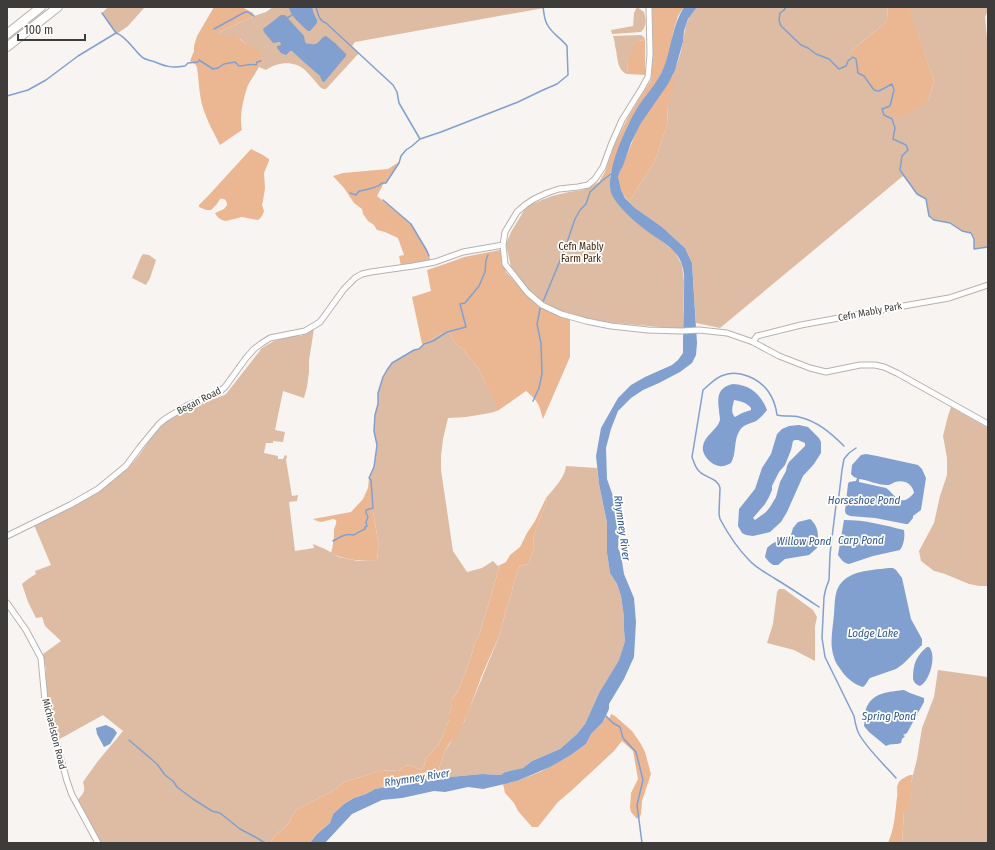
<svg xmlns="http://www.w3.org/2000/svg" width="995" height="850" viewBox="0 0 995 850" font-family="'Fira Sans Condensed',sans-serif">
	<rect width="100%" height="100%" fill="#f8f4f1"/>
	<path fill="#debba3" d="M 108,7 L 145,7 L 128,26 L 118,33 L 116,33 L 102,13 Z
		M 273,7 L 543,7 L 544,8 L 355,42 L 352,46 L 359,53 L 326,89 L 323,89 L 320,87 C 315,81 310,75 305,70 C 294,60 277,62 266,70 L 259,67 L 261,57 L 240,39 L 218,36 L 218,33 L 254,16 L 266,12 Z
		M 637,7 L 644,12 C 646,19 647,27 641,32 L 612,34 L 611,30 L 633,26 L 634,13 Z
		M 697,7 L 888,7 L 887,19 L 885,23 L 851,51 L 856,59 L 858,73 L 864,76 L 874,90 L 879,91 L 892,84 C 894,93 893,98 890,106 L 886,107 L 928,101 L 934,81 L 908,7 L 988,7 L 988,11 L 985,17 L 988,48 L 988,247 L 974,249 L 974,239 L 971,233 L 962,231 L 950,223 L 934,220 L 929,216 L 926,199 L 917,194 L 903,176 L 720,328 L 696,323 L 692,263 L 685,248 L 662,227 L 635,208 L 629,202 L 655,161 L 667,125 L 668,104 L 667,98 L 674,76 L 672,75 C 677,65 681,53 683,42 C 684,34 685,27 688,20 C 690,15 694,11 697,7 Z
		M 641,35 L 644,37 L 645,40 L 638,41 L 628,63 L 627,74 C 616,70 618,55 615,46 C 615,42 614,39 613,36 Z
		M 610,175 L 610,185 L 663,242 L 675,252 L 682,265 L 684,281 L 683,329 L 603,322 L 583,318 L 558,310 L 538,299 L 523,286 L 512,271 L 509,258 L 506,244 L 511,232 L 525,209 L 532,204 L 552,196 L 569,192 L 583,190 L 603,180 Z
		M 143,254 L 149,255 L 156,260 L 150,278 L 146,285 L 132,278 L 141,257 Z
		M 314,329 L 309,360 L 309,372 L 307,387 L 304,398 L 283,391 L 275,430 L 285,432 L 283,442 L 273,441 L 273,443 L 266,443 L 264,453 L 278,456 L 278,459 L 283,459 L 285,455 L 287,456 L 286,460 L 292,496 L 298,495 L 297,501 L 289,502 L 295,551 L 314,548 L 313,544 L 325,549 L 339,557 L 358,561 L 378,560 L 377,552 L 379,547 L 373,511 L 371,480 L 369,478 L 374,467 L 377,445 L 374,431 L 375,415 L 378,404 L 378,393 L 383,377 L 392,363 L 414,350 L 419,349 L 423,345 L 422,344 L 449,330 C 452,339 456,346 465,350 L 466,354 L 479,369 L 484,381 L 499,407 L 494,412 L 490,413 L 466,417 L 448,418 L 443,439 L 441,456 L 441,470 L 453,551 L 467,572 L 482,568 L 493,561 L 500,568 L 498,571 L 492,593 L 482,625 L 480,632 L 474,645 L 471,657 L 458,691 L 452,699 L 452,705 L 449,714 L 449,720 L 446,726 L 446,729 L 439,744 L 426,758 L 424,766 L 421,770 L 410,765 L 405,766 L 399,771 L 380,770 L 367,775 L 344,782 L 336,789 L 296,810 L 292,816 L 290,822 L 283,829 L 275,835 L 270,843 L 100,843 L 77,801 C 83,793 86,793 83,782 L 98,761 L 123,731 L 103,715 L 58,740 L 49,708 L 46,691 L 46,669 L 43,654 L 61,641 L 45,626 L 42,617 L 36,618 L 28,602 L 22,584 L 28,579 L 36,574 L 35,571 L 51,565 L 34,525 C 63,512 92,498 117,477 C 120,474 125,471 128,468 C 144,452 152,432 170,418 C 178,412 189,407 200,403 C 209,400 217,399 226,394 L 262,348 L 274,341 L 290,336 L 301,336 Z
		M 951,407 L 988,428 L 988,586 L 979,586 L 969,584 L 945,574 L 934,571 L 921,561 L 919,551 L 934,523 L 940,496 L 947,475 L 947,458 L 943,436 L 948,416 Z
		M 566,466 L 597,468 L 599,484 L 607,523 L 607,553 L 610,573 L 617,584 L 621,596 L 624,617 L 624,630 L 625,641 L 619,660 L 599,693 L 585,724 L 577,734 L 560,749 L 532,761 L 523,768 L 505,772 L 501,775 L 482,774 L 450,777 L 447,778 L 440,772 L 439,769 L 445,751 L 464,722 L 500,634 L 506,610 L 512,591 L 514,581 L 520,566 L 529,564 L 529,562 L 534,549 L 533,538 L 542,512 L 547,502 L 546,498 C 553,489 565,478 566,466 Z
		M 779,589 L 784,589 L 813,610 L 817,617 L 815,626 L 815,661 L 794,650 L 767,643 L 773,624 L 777,592 Z
		M 938,670 L 988,677 L 988,843 L 902,843 L 904,811 L 911,792 L 911,783 L 917,759 L 920,740 L 922,728 L 934,697 Z"/>
	<path fill="#ebb793" d="M 214,7 L 242,7 L 253,13 L 254,16 L 218,33 L 218,36 L 234,34 C 238,37 241,41 246,44 C 251,47 258,48 261,54 C 265,63 250,79 247,88 C 243,100 239,118 242,130 L 220,145 C 214,133 207,121 203,108 C 199,95 199,81 197,68 L 196,65 L 190,61 L 194,51 L 194,46 L 197,36 Z
		M 652,7 L 684,7 L 678,16 L 673,33 L 671,47 L 664,68 L 654,87 L 637,109 L 627,127 L 618,149 L 610,175 L 603,180 L 599,182 L 605,172 L 614,146 L 628,117 L 651,80 L 653,56 Z
		M 888,7 L 909,8 L 934,81 L 928,101 L 923,105 L 899,119 L 890,114 L 889,109 L 885,108 L 890,106 L 894,90 L 892,84 L 885,87 L 879,91 L 874,90 L 864,76 L 858,73 L 856,59 L 853,57 L 851,51 L 885,23 L 887,19 Z
		M 645,40 L 645,75 L 627,74 C 628,61 629,52 637,41 Z
		M 672,75 L 674,76 L 674,89 L 667,98 L 672,101 L 668,104 L 667,125 L 655,161 L 629,202 C 623,195 618,187 618,177 C 619,171 623,165 625,160 C 630,147 635,134 641,122 C 650,106 663,92 672,75 Z
		M 251,149 L 261,154 L 269,159 L 269,161 L 264,173 L 265,188 L 263,201 L 262,205 L 264,211 C 263,215 261,218 258,220 L 242,217 L 226,221 C 220,220 217,217 215,213 L 224,209 L 227,205 C 227,201 225,198 220,199 L 217,204 L 211,210 L 206,210 L 199,207 L 199,205 L 207,197 Z
		M 399,162 L 391,176 L 389,177 L 386,183 L 384,183 L 377,196 L 411,224 L 427,251 L 431,261 L 401,266 L 399,256 L 404,255 L 398,238 L 385,232 L 377,230 L 374,225 L 368,221 L 363,214 L 362,209 L 354,203 L 344,188 L 333,176 L 343,173 L 388,169 Z
		M 500,250 L 506,272 L 514,281 L 525,294 L 533,299 L 543,308 L 570,320 L 570,357 L 543,419 C 539,404 538,401 526,391 L 499,410 L 494,412 L 498,407 L 484,381 L 479,369 L 466,354 L 465,350 C 456,346 452,339 449,330 L 422,344 L 412,297 L 431,291 L 427,270 L 445,264 L 464,257 Z
		M 369,478 L 371,480 L 373,511 L 379,547 L 377,552 L 378,560 C 362,562 345,560 331,553 C 333,547 333,542 334,536 C 334,535 334,531 334,530 C 335,525 337,524 336,520 L 333,519 C 324,521 321,524 313,519 L 351,512 L 363,499 L 368,488 Z
		M 546,498 L 547,502 L 542,512 L 533,538 L 534,549 L 529,562 L 529,564 L 520,566 L 514,581 L 512,591 L 506,610 L 500,634 L 482,675 L 468,713 L 459,732 L 449,744 L 445,751 L 439,769 L 440,772 L 447,778 L 442,780 L 432,779 L 407,784 L 401,784 L 392,786 L 375,789 L 366,794 L 354,798 L 344,804 L 333,814 L 330,823 L 316,835 L 310,843 L 270,843 L 275,835 L 283,829 L 290,822 L 292,816 L 296,810 L 336,789 L 344,782 L 367,775 L 380,770 L 399,771 L 405,766 L 410,765 L 421,770 L 424,766 L 426,758 L 439,744 L 446,729 L 446,726 L 449,720 L 449,714 L 452,705 L 452,699 L 458,691 L 471,657 L 474,645 L 480,632 L 482,625 L 492,593 L 498,571 L 500,568 L 498,566 L 506,562 L 510,555 L 520,547 L 527,533 L 535,521 Z
		M 611,714 L 615,716 L 632,731 L 641,744 L 645,752 L 651,774 L 642,801 L 641,814 L 639,819 L 636,818 L 631,812 L 630,808 L 631,793 L 638,779 L 633,751 L 622,741 L 614,751 L 571,791 L 558,802 L 538,827 L 532,827 L 518,811 L 514,803 L 505,793 L 503,784 L 517,781 L 542,771 L 571,755 L 586,744 L 591,734 L 603,722 L 606,716 L 609,719 Z
		M 910,775 L 913,775 L 911,783 L 911,792 L 909,807 L 904,811 L 902,843 L 888,843 C 895,827 895,813 897,797 C 898,793 896,788 898,784 C 900,779 905,777 910,775 Z"/>
	<path fill="#81a0cf" fill-rule="evenodd" d="M 290,7 L 312,7 L 314,14 L 317,20 L 317,23 L 310,31 L 308,31 C 302,26 290,15 289,8 Z
		M 684,7 L 697,7 L 688,19 L 684,31 L 683,42 L 675,70 L 668,84 L 641,123 L 631,143 L 623,166 L 620,171 L 618,177 L 621,190 L 625,198 L 635,208 L 662,227 L 685,248 L 692,263 L 697,343 L 696,355 L 692,363 L 680,372 L 659,383 L 643,390 L 631,398 L 618,411 L 611,429 L 606,448 L 607,479 L 613,496 L 615,509 L 619,534 L 618,548 L 621,555 L 624,574 L 634,598 L 636,622 L 634,657 L 624,679 L 609,704 L 609,709 L 603,722 L 591,734 L 586,744 L 571,755 L 550,767 L 517,781 L 483,789 L 468,787 L 445,792 L 434,791 L 402,798 L 382,800 L 352,814 L 325,843 L 310,843 L 316,835 L 330,823 L 333,814 L 344,804 L 354,798 L 366,794 L 375,789 L 392,786 L 401,784 L 407,784 L 424,779 L 442,780 L 450,777 L 482,774 L 501,775 L 505,772 L 523,768 L 532,761 L 560,749 L 577,734 L 585,724 L 599,693 L 619,660 L 625,641 L 624,630 L 624,617 L 621,596 L 617,584 L 610,573 L 607,553 L 607,523 L 599,484 L 596,456 L 601,428 L 618,398 L 631,385 L 645,377 L 672,365 L 678,360 L 683,353 L 683,343 C 683,326 684,309 684,292 C 684,283 685,273 682,265 C 677,247 656,239 643,228 C 633,220 618,207 612,195 C 603,176 626,127 636,110 C 645,95 658,83 664,67 C 672,46 672,26 684,7 Z
		M 281,15 L 285,15 L 304,36 L 305,42 L 307,44 C 310,43 312,45 315,44 C 318,44 321,39 323,37 L 326,36 L 335,43 L 346,54 L 346,56 L 326,80 L 324,82 L 322,81 L 320,76 L 305,63 L 292,51 L 290,51 L 286,55 L 281,53 L 277,48 L 277,46 L 281,45 L 280,42 L 279,42 L 273,43 L 264,32 L 263,29 Z
		M 733,384 C 750,385 761,394 767,410 C 764,414 760,418 756,421 C 750,424 744,424 740,430 C 733,440 737,453 731,463 C 727,465 723,467 719,466 C 711,465 701,454 703,446 C 704,436 718,429 720,420 C 720,417 719,413 719,410 C 717,397 718,387 733,384 ZM 734,400 C 741,401 747,403 751,408 L 751,410 L 742,413 L 735,417 C 730,412 733,406 734,400 Z
		M 799,425 L 808,427 L 819,438 L 821,442 L 821,453 L 814,464 L 803,476 L 787,512 L 781,522 L 770,532 L 753,536 L 746,535 L 742,533 L 738,526 L 739,509 L 755,489 L 762,468 L 771,454 L 777,434 L 782,429 L 789,426 ZM 795,440 L 798,440 L 805,443 L 805,446 L 789,462 L 787,466 L 786,471 L 780,482 L 776,497 L 770,507 L 766,512 L 755,520 L 753,518 L 765,504 L 769,497 L 772,490 L 772,486 L 779,472 L 785,465 L 791,450 L 793,441 Z
		M 866,454 L 877,456 L 918,465 L 922,469 L 926,478 L 921,510 L 913,516 L 913,518 L 908,524 L 906,524 L 875,518 L 850,516 L 846,514 L 845,511 L 848,484 L 849,482 L 856,481 L 857,478 L 854,477 L 851,474 L 852,465 L 861,455 ZM 859,479 C 868,480 877,485 887,485 C 891,485 892,483 895,482 C 904,479 913,484 914,493 C 900,509 896,495 886,488 L 859,482 Z
		M 810,519 C 819,526 819,537 817,548 L 809,555 L 785,559 L 778,565 L 773,565 L 769,562 L 765,557 L 767,548 C 775,540 783,540 791,535 L 793,528 L 798,522 Z
		M 844,520 C 865,520 884,525 904,530 C 905,537 904,545 900,550 L 873,556 L 849,564 C 843,563 841,559 838,555 Z
		M 889,568 L 893,568 L 896,570 L 902,578 L 911,619 L 922,639 L 922,645 L 903,664 L 896,669 L 870,678 C 867,681 866,685 863,687 C 855,685 848,679 843,673 C 840,668 835,663 834,657 C 829,644 833,628 834,614 C 835,603 834,590 842,582 C 853,570 874,570 889,568 Z
		M 927,647 L 929,647 C 937,655 930,681 920,686 C 917,685 914,683 913,679 C 913,664 916,656 927,647 Z
		M 904,690 L 910,693 L 924,698 L 924,702 L 907,733 L 903,735 L 905,736 L 902,739 L 901,743 C 896,745 892,743 886,746 L 869,732 L 864,726 C 865,721 864,714 866,709 C 872,692 889,692 904,690 Z
		M 106,725 L 114,729 L 117,733 L 110,744 L 104,747 L 97,734 L 96,728 Z"/>
	<g fill="none" stroke-linecap="round" stroke-linejoin="round">
		<path stroke="#81a0cf" stroke-width="1.5" d="M 316,7 C 318,14 319,21 326,23 L 393,85 L 397,92 L 399,103 L 420,139
			M 786,7 L 784,10 L 780,13 L 779,20 L 781,26 L 801,45 L 808,48 L 816,54 L 829,59 L 839,69 L 846,66 L 848,61 L 853,57 L 856,59 L 858,73 L 864,76 L 874,90 L 879,91 L 892,84 L 894,90 L 890,106 L 882,109 L 884,115 L 892,119 L 895,128 L 893,139 L 906,145 L 908,150 L 902,156 L 900,170 L 917,194 L 926,199 L 929,216 L 934,220 L 950,223 L 962,231 L 971,233 L 974,239 L 974,249 L 988,247
			M 287,18 L 292,15
			M 214,29 L 245,12 L 248,12 L 254,16
			M 116,33 C 126,36 133,49 141,56 C 144,60 150,60 155,62 C 167,67 171,68 185,66 L 188,63 L 198,62 L 199,60 L 213,69 L 218,68 L 224,64 L 235,62 L 239,66 C 245,66 250,63 256,65 L 257,62 L 261,61
			M 7,96 L 28,90 L 46,80 L 78,56 L 116,33 L 102,13
			M 350,193 L 356,195 L 359,191 C 365,190 378,188 382,183 L 386,183 L 399,163 L 401,156 L 406,150 L 412,146 L 420,139 L 441,132 L 518,102 L 543,90 L 557,84 L 568,75 L 567,46 C 561,38 551,33 547,24 C 544,19 544,12 543,7
			M 383,200 L 411,224 L 427,251 L 429,256
			M 533,401 L 539,388 L 542,374 L 541,343 L 537,324 L 540,309 L 564,251 L 575,219 L 580,210 L 586,204 L 590,192 L 603,180 L 611,174
			M 856,448 L 849,453 L 844,459 L 842,470 L 839,495 L 836,505 L 830,554 L 829,580 L 826,588 L 824,597 L 822,638 L 825,657 L 854,716 C 855,722 856,728 859,734 C 868,750 884,764 896,778
			M 333,541 C 341,537 345,533 354,535 C 358,532 361,531 365,529 L 365,527 L 367,526 L 366,522 L 368,517 L 366,513 L 366,510 L 373,508 L 371,480 L 369,478 L 374,467 L 377,445 L 374,431 L 375,415 L 378,404 L 378,393 L 383,377 L 387,370 L 392,363 L 414,350 L 419,349 L 424,344 L 433,341 L 447,332 L 466,327 L 460,304 L 465,303 L 479,286 L 485,272 L 486,260 L 488,255
			M 819,607 C 804,597 789,587 774,578 C 765,572 756,568 749,560 C 739,550 727,532 720,519 L 719,514 L 720,488 C 718,478 706,478 700,472 C 695,468 694,462 692,457 L 703,390 C 710,384 716,377 724,375 C 739,369 759,379 768,391 C 773,398 776,407 777,415 C 785,417 792,415 799,417 C 817,421 831,433 844,446
			M 605,715 L 613,723 L 620,727 L 623,738 L 636,752 L 643,780 L 637,805 L 642,843
			M 129,740 L 157,764 L 165,775 L 173,781 L 177,787 L 193,799 L 212,811 L 220,813 L 240,829 L 257,838 L 265,843"/>
		<defs>
			<path id="minor" d="M 649,7 L 650,55 L 648,77 L 642,88 L 622,120 L 611,145 L 603,167 L 595,179 L 588,185 L 578,187 L 559,189 L 547,193 L 534,199 L 525,205 L 517,212 L 505,232 L 503,245 L 505,264 L 527,292 L 542,305 L 561,314 L 586,321 L 611,326 L 648,330 L 681,331 L 699,330 L 727,333 L 753,342 L 779,356 L 810,368 L 826,372 L 860,365 L 875,365 L 884,367 L 897,373 L 988,424
				M 753,342 L 757,336 L 801,325 L 909,305 L 949,298 L 988,285
				M 7,536 L 70,505 L 98,489 L 126,466 L 140,447 L 159,424 L 165,419 L 188,405 L 218,393 L 225,387 L 246,358 L 254,349 L 262,343 L 270,338 L 305,331 L 320,322 L 344,289 L 355,278 L 362,274 L 371,272 L 413,266 L 435,262 L 463,252 L 503,245
				M 7,603 L 26,630 L 41,658 L 45,701 L 67,781 L 72,795 L 98,843"/>
			<path id="highway" d="M 7,34 L 41,7
				M 7,47 L 58,7"/>
		</defs>
		<use href="#minor" stroke="#b7b2b0" stroke-width="7"/>
		<use href="#highway" stroke="#b7b2b0" stroke-width="10"/>
		<use href="#minor" stroke="#fff" stroke-width="5"/>
		<use href="#highway" stroke="#fff" stroke-width="8"/>
	</g>
	<g text-anchor="middle" dominant-baseline="central" stroke-width="3.5" stroke-linejoin="round" paint-order="stroke">
		<g font-size="10" fill="#422105" stroke="#fff">
			<text x="581" y="247">Cefn Mably<tspan x="581" dy="12">Farm Park</tspan></text>
		</g>
		<g font-size="10" fill="#3d3c3a" stroke="#fff">
			<text transform="translate(870 312) rotate(-11)">Cefn Mably Park</text>
			<text transform="translate(199 401) rotate(-27)">Began Road</text>
			<text transform="translate(54 734) rotate(76)">Michaelston Road</text>
		</g>
		<g font-size="11" font-style="italic" fill="#305793" stroke="#fff">
			<text x="864" y="500">Horseshoe Pond</text>
			<text transform="translate(622 528) rotate(82)">Rhymney River</text>
			<text x="861" y="540">Carp Pond</text>
			<text x="804" y="541">Willow Pond</text>
			<text x="873" y="633">Lodge Lake</text>
			<text x="889" y="716">Spring Pond</text>
			<text transform="translate(417 778) rotate(-9)">Rhymney River</text>
		</g>
	</g>
	<rect width="995" height="850" fill="none" stroke="#3d3c3a" stroke-width="16"/>
	<path d="M18 34v6h67v-6" fill="none" stroke="#3d3c3a" stroke-width="2"/>
	<text x="24" y="34" font-size="12" fill="#3d3c3a" stroke="#ffffff" stroke-width="3" paint-order="stroke">100 m</text>
</svg>
